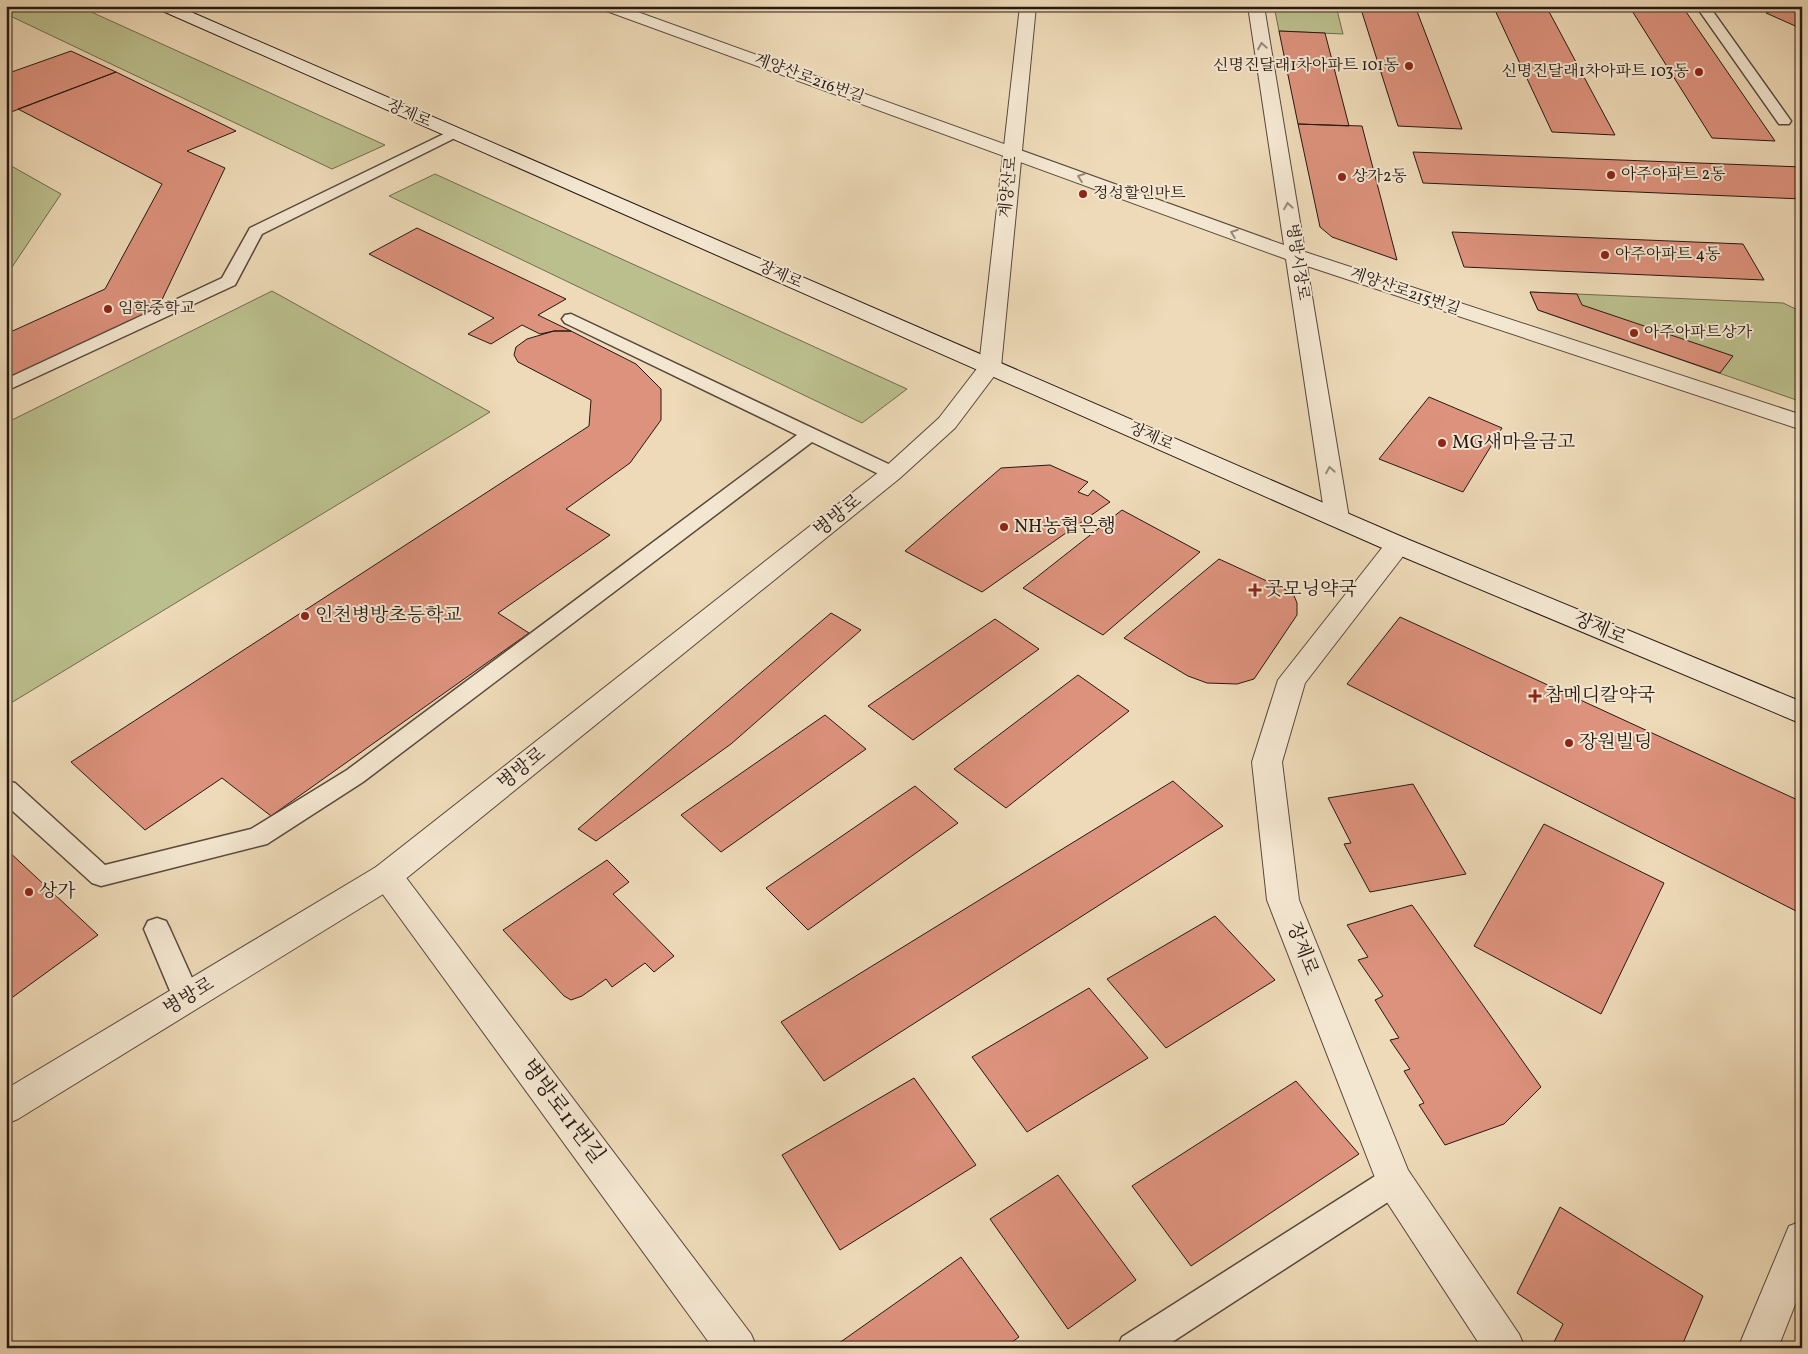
<svg xmlns="http://www.w3.org/2000/svg" width="1808" height="1354" viewBox="0 0 1808 1354" font-family="Vollkorn,'Noto Serif KR',serif">
	<rect width="100%" height="100%" fill="#eedab8"/>
	<filter id="stains"><feTurbulence type="fractalNoise" baseFrequency=".004" numOctaves="4"/><feColorMatrix values="0 0 0 0 .2 0 0 0 0 .09 0 0 0 0 .02 0 0 0 .5 -.17"/></filter>
	<radialGradient id="worn" r=".72"><stop offset=".6" stop-color="#630" stop-opacity="0"/><stop offset="1" stop-color="#630" stop-opacity=".3"/></radialGradient>
	<path fill="#bbbf8d" stroke="#706c50" d="M 6,6 L 78,6 L 385,145 L 332,169 L 6,14 Z
		M 1274,6 L 1336,6 L 1343,34 L 1279,31 Z
		M 6,163 L 61,194 L 6,276 Z
		M 435,174 L 907,389 L 862,423 L 389,196 Z
		M 272,291 L 490,412 L 6,706 L 6,423 Z
		M 1530,292 L 1783,303 L 1802,312 L 1802,402 L 1538,310 Z"/>
	<path fill="#dd927d" stroke="#261813" d="M 1360,6 L 1415,6 L 1462,129 L 1398,126 Z
		M 1493,6 L 1546,6 L 1615,135 L 1552,132 Z
		M 1629,6 L 1682,6 L 1775,141 L 1712,138 Z
		M 1793,6 L 1802,6 L 1802,29 L 1766,13 Z
		M 1279,31 L 1325,33 L 1349,126 L 1298,124 Z
		M 71,51 L 116,72 L 6,114 L 6,74 Z
		M 116,72 L 236,131 L 187,151 L 225,168 L 158,308 L 6,379 L 6,334 L 105,289 L 162,184 L 18,109 Z
		M 1298,124 L 1362,126 L 1397,260 L 1332,237 L 1320,227 Z
		M 1413,152 L 1802,167 L 1802,199 L 1423,183 Z
		M 417,228 L 566,299 L 538,315 L 571,331 L 554,331 L 540,334 L 522,325 L 491,344 L 468,334 L 494,318 L 369,254 Z
		M 1452,232 L 1743,244 L 1764,280 L 1464,267 Z
		M 1530,292 L 1577,294 L 1582,305 L 1733,356 L 1720,373 L 1538,310 Z
		M 554,331 L 571,331 L 636,364 L 661,389 L 661,420 L 630,463 L 566,509 L 610,535 L 498,613 L 529,633 L 271,816 L 222,778 L 145,830 L 71,762 L 589,426 L 591,400 L 518,362 L 514,355 L 516,347 L 527,339 Z
		M 1429,397 L 1502,428 L 1463,492 L 1379,459 Z
		M 1050,465 L 1088,482 L 1078,492 L 1088,496 L 1093,490 L 1110,502 L 982,592 L 905,551 L 1001,468 Z
		M 1122,510 L 1200,552 L 1103,635 L 1023,588 Z
		M 1219,559 L 1293,593 L 1297,603 L 1297,615 L 1254,679 L 1237,684 L 1207,683 L 1188,676 L 1124,638 Z
		M 831,613 L 861,630 L 731,744 L 596,841 L 578,829 Z
		M 1400,617 L 1802,802 L 1802,914 L 1347,684 Z
		M 995,619 L 1039,649 L 913,740 L 868,706 Z
		M 1078,675 L 1129,711 L 1006,808 L 954,769 Z
		M 825,715 L 866,749 L 721,852 L 681,815 Z
		M 1173,781 L 1223,826 L 824,1081 L 781,1022 Z
		M 1413,784 L 1466,874 L 1370,892 L 1344,844 L 1351,843 L 1328,798 Z
		M 915,786 L 958,823 L 808,930 L 766,888 Z
		M 1544,824 L 1664,883 L 1601,1014 L 1474,946 Z
		M 6,849 L 98,935 L 6,1002 Z
		M 607,860 L 629,882 L 613,894 L 674,956 L 654,972 L 645,963 L 612,987 L 606,979 L 582,996 L 571,1000 L 564,996 L 503,930 Z
		M 1412,905 L 1541,1087 L 1504,1124 L 1445,1145 L 1419,1105 L 1424,1103 L 1404,1071 L 1410,1069 L 1390,1040 L 1399,1038 L 1375,1000 L 1383,996 L 1358,960 L 1368,957 L 1347,925 Z
		M 1215,916 L 1275,980 L 1166,1048 L 1107,979 Z
		M 1089,988 L 1148,1058 L 1027,1132 L 972,1057 Z
		M 914,1078 L 976,1165 L 840,1250 L 782,1155 Z
		M 1296,1081 L 1359,1154 L 1191,1266 L 1132,1186 Z
		M 1058,1175 L 1136,1280 L 1068,1329 L 990,1219 Z
		M 1560,1207 L 1703,1296 L 1681,1348 L 1551,1348 L 1563,1324 L 1517,1293 Z
		M 961,1257 L 1019,1337 L 1004,1348 L 832,1348 Z"/>
	<g fill="none" stroke-linecap="round" stroke-linejoin="round">
		<defs>
			<path id="service" d="M 1696,6 L 1709,6 L 1791,121 L 1789,124 L 1779,124 Z
				M 454,129 L 459,130 L 461,133 L 459,136 L 262,234 L 235,285 L 6,391 L 6,379 L 222,278 L 250,228 Z
				M 571,314 L 899,469 L 902,473 L 899,477 L 892,479 L 885,477 L 812,442 L 363,782 L 267,844 L 101,886 L 92,883 L 6,805 L 6,781 L 15,783 L 105,865 L 251,829 L 347,770 L 797,435 L 565,323 L 562,319 L 565,315 Z
				M 157,918 L 166,921 L 170,929 L 201,998 L 197,1006 L 187,1010 L 177,1006 L 173,998 L 144,929 L 148,921 Z
				M 1394,1167 L 1405,1171 L 1409,1181 L 1405,1191 L 1163,1348 L 1117,1348 L 1122,1337 L 1383,1171 Z"/>
			<path id="minor" d="M 598,6 L 621,6 L 1284,245 L 1248,6 L 1264,6 L 1305,252 L 1802,415 L 1802,430 L 1307,266 L 1349,518 L 1346,524 L 1337,526 L 1328,524 L 1325,518 L 1286,259 L 601,9 Z
				M 1398,537 L 1407,539 L 1411,545 L 1407,551 L 1305,683 L 1282,762 L 1299,900 L 1408,1170 L 1519,1334 L 1525,1348 L 1482,1348 L 1381,1193 L 1267,900 L 1252,762 L 1278,680 L 1389,539 Z
				M 387,863 L 398,867 L 751,1334 L 757,1348 L 713,1348 L 376,885 L 371,876 L 376,867 Z
				M 1802,1221 L 1802,1287 L 1778,1348 L 1738,1348 L 1789,1226 Z"/>
			<path id="tertiary" d="M 1020,6 L 1036,6 L 1001,367 L 955,428 L 900,478 L 398,885 L 18,1119 L 6,1124 L 6,1089 L 376,867 L 884,468 L 939,418 L 979,366 Z"/>
			<path id="secondary" d="M 155,6 L 177,6 L 1407,539 L 1802,702 L 1802,724 L 1389,551 L 158,9 Z"/>
		</defs>
		<use href="#service" stroke="#58483c" stroke-width="3"/>
		<use href="#minor" stroke="#58483c" stroke-width="2"/>
		<use href="#tertiary" stroke="#58483c" stroke-width="2"/>
		<use href="#secondary" stroke="#261813" stroke-width="2"/>
		<use href="#service" fill="#f4e7d1" fill-rule="evenodd"/>
		<use href="#minor" fill="#f4e7d1" fill-rule="evenodd"/>
		<use href="#tertiary" fill="#f4e7d1" fill-rule="evenodd"/>
		<use href="#secondary" fill="#f4e7d1" fill-rule="evenodd"/>
	</g>
	<defs><path id="oneway-chevron" d="M-2-3.5L2.5 0L-2 3.5" fill="none" stroke-width="1.6" stroke-linecap="round" stroke-linejoin="round" transform="scale(1.25)"/></defs>
	<g stroke="#978a7c">
		<use href="#oneway-chevron" transform="translate(1262 46) rotate(-99)"/>
		<use href="#oneway-chevron" transform="translate(1081 177) rotate(-160)"/>
		<use href="#oneway-chevron" transform="translate(1288 206) rotate(-99)"/>
		<use href="#oneway-chevron" transform="translate(1234 233) rotate(-160)"/>
		<use href="#oneway-chevron" transform="translate(1330 470) rotate(-99)"/>
	</g>
	<g fill="#8f2418" stroke="#f4e7d1" stroke-width="2">
		<circle cx="1409" cy="66" r="5"/>
		<circle cx="1699" cy="72" r="5"/>
		<circle cx="1611" cy="175" r="5"/>
		<circle cx="1342" cy="177" r="5"/>
		<circle cx="1083" cy="194" r="5"/>
		<circle cx="1605" cy="255" r="5"/>
		<circle cx="108" cy="309" r="5"/>
		<circle cx="1634" cy="333" r="5"/>
		<circle cx="1442" cy="443" r="5"/>
		<circle cx="1004" cy="527" r="5"/>
		<path d="M1252.5 582.5h5v5h5v5h-5v5h-5v-5h-5v-5h5z"/>
		<circle cx="305" cy="616" r="5"/>
		<path d="M1532.5 688.5h5v5h5v5h-5v5h-5v-5h-5v-5h5z"/>
		<circle cx="1569" cy="743" r="5"/>
		<circle cx="29" cy="892" r="5"/>
	</g>
	<g text-anchor="middle" dominant-baseline="central" stroke-width="4" stroke-linejoin="round" paint-order="stroke">
		<g font-size="16" fill="#261813" stroke="#f4e7d1" text-anchor="start">
			<text x="1399" y="66" text-anchor="end">신명진달래1차아파트 101동</text>
			<text x="1689" y="72" text-anchor="end">신명진달래1차아파트 103동</text>
			<text x="1621" y="175">아주아파트 2동</text>
			<text x="1352" y="177">상가2동</text>
			<text x="1093" y="194">정성할인마트</text>
			<text x="1615" y="255">아주아파트 4동</text>
			<text x="118" y="309">임학중학교</text>
			<text x="1644" y="333">아주아파트상가</text>
		</g>
		<g font-size="16" fill="#261813" stroke="#f4e7d1">
			<text transform="translate(809 79) rotate(20)">계양산로216번길</text>
			<text transform="translate(409 114) rotate(23)">장제로</text>
			<text transform="translate(1009 187) rotate(-84)">계양산로</text>
			<text transform="translate(1297 262) rotate(81)">병방시장로</text>
			<text transform="translate(780 275) rotate(24)">장제로</text>
			<text transform="translate(1405 292) rotate(19)">계양산로215번길</text>
			<text transform="translate(1151 437) rotate(24)">장제로</text>
		</g>
		<g font-size="19" fill="#261813" stroke="#f4e7d1" text-anchor="start">
			<text x="1452" y="443">MG새마을금고</text>
			<text x="1014" y="527">NH농협은행</text>
			<text x="1265" y="590">굿모닝약국</text>
			<text x="315" y="616">인천병방초등학교</text>
			<text x="1545" y="696">참메디칼약국</text>
			<text x="1579" y="743">장원빌딩</text>
			<text x="39" y="892">상가</text>
		</g>
		<g font-size="19" fill="#261813" stroke="#f4e7d1">
			<text transform="translate(838 516) rotate(-39)">병방로</text>
			<text transform="translate(1600 629) rotate(23)">장제로</text>
			<text transform="translate(522 769) rotate(-39)">병방로</text>
			<text transform="translate(1302 949) rotate(69)">장제로</text>
			<text transform="translate(189 997) rotate(-31)">병방로</text>
		</g>
		<g font-size="22" fill="#261813" stroke="#f4e7d1">
			<text transform="translate(562 1112) rotate(53)">병방로11번길</text>
		</g>
	</g>
	<rect width="1808" height="1354" fill="none" stroke="#eedab8" stroke-width="25"/>
	<rect x="8" y="8" width="1793" height="1339" fill="none" stroke="#261813" stroke-width="2.5"/>
	<rect x="12" y="12" width="1783" height="1329" fill="none" stroke="#261813"/>
	<rect width="100%" height="100%" filter="url(#stains)"/>
	<rect width="100%" height="100%" fill="url(#worn)"/>
</svg>
